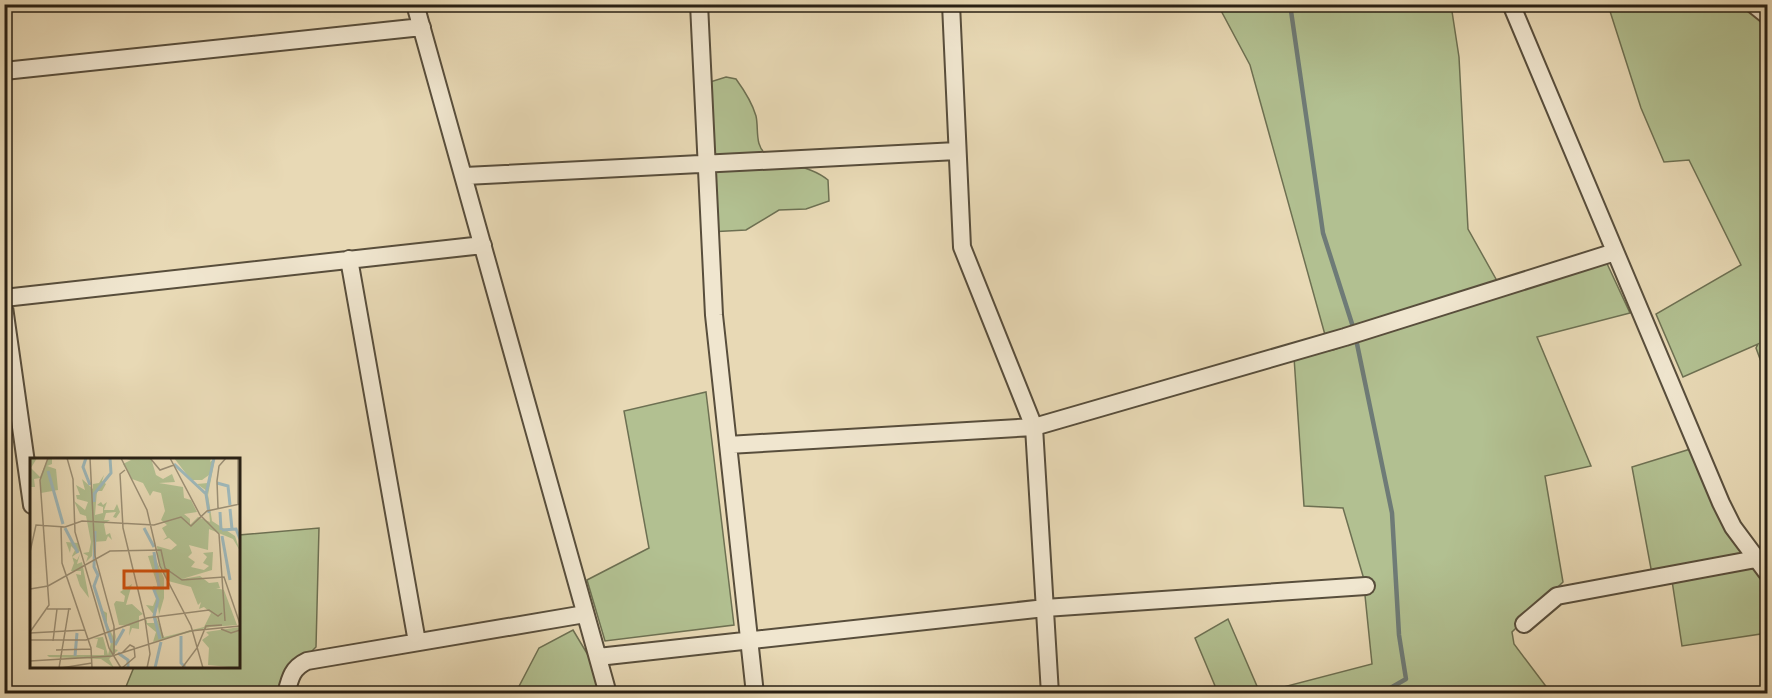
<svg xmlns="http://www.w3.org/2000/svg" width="1772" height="698" viewBox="0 0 1772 698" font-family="'Sorts Mill Goudy',serif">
	<rect width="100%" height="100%" fill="#e8d9b5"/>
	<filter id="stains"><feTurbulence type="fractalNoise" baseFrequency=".00333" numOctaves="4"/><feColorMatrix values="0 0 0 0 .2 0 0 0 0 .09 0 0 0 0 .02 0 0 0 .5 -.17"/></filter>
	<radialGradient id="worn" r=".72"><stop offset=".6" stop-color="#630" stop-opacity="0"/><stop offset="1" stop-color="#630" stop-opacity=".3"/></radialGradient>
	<path fill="#b2c091" stroke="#6d7052" stroke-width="1.5" d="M 1218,5 L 1451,5 L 1459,57 L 1468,229 L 1501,288 L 1327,342 L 1250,65 Z
		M 1608,5 L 1767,5 L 1767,378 L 1756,348 L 1758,344 L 1683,377 L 1656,314 L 1741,265 L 1689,160 L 1664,162 L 1641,108 Z
		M 726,77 L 736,79 C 744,90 752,102 756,116 C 759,129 754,146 767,155 C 786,166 810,165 828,180 L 829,201 L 806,209 L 779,210 L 746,230 L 709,232 L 710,82 Z
		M 1603,255 L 1630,313 L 1537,337 L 1591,466 L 1545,476 L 1563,582 L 1512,632 L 1514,644 L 1551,693 L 1218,693 L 1195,638 L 1228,619 L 1260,693 L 1372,664 L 1363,576 L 1343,508 L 1304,506 L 1294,357 L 1333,350 Z
		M 706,392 L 734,625 L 605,641 L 587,580 L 649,548 L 624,411 Z
		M 1697,447 L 1751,553 L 1652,574 L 1632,467 Z
		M 319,528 L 316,647 L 298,665 L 286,693 L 123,694 L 134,667 L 238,666 L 239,535 Z
		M 1767,552 L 1767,633 L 1682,646 L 1671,574 L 1756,559 Z
		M 573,630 L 606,685 L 606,693 L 515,694 L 539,648 Z"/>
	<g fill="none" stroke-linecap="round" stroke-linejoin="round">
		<path stroke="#6e7b77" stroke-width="4.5" d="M 1290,4 L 1323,233 L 1354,330
			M 1356,339 L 1392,513 L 1399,635 L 1406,679 L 1380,694"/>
		<defs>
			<path id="minor" d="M 415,4 L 608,694
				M 699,4 L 714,315 L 755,694
				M 951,4 L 962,247 L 1034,427 L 1050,694
				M 1511,4 L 1721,503 L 1733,527 L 1768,574
				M 1753,4 L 1768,16
				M 4,71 L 422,27
				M 465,176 L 957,151
				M 349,259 L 417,642
				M 4,298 L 483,245
				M 4,307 L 32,505
				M 728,445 L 1034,427 L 1345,337 L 1615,252
				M 1524,624 L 1557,596 L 1756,559
				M 598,657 L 1045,608 L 1366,586
				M 286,694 C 290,678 292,668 307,661 L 585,614"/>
		</defs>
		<use href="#minor" stroke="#584e3c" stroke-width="20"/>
		<use href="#minor" stroke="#f0e6cf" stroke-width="16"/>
	</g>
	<g transform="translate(30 458)">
		<rect width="210" height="210" fill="#e8d9b5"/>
		<path d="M 0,0 L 7,0 L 1,10 L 10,19 L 18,0 L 22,0 L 22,6 L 17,8 L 26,11 L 28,32 L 11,35 L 10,20 L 4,21 L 5,29 L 0,29 ZM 92,0 L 121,0 L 126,17 L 133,21 L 142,16 L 145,24 L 129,25 L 153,29 L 154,40 L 161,42 L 167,54 L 154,56 L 160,61 L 160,67 L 168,59 L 180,64 L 177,33 L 167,26 L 178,25 L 179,17 L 172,22 L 161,22 L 144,0 L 181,0 L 180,4 L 185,0 L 178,37 L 182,63 L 205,78 L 210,93 L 203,81 L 179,71 L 178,92 L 159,87 L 162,95 L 158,99 L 165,104 L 161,109 L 174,112 L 179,108 L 173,105 L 177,99 L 173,95 L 183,94 L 182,112 L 152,121 L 170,118 L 179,125 L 188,124 L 190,130 L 186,130 L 194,132 L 207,167 L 180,169 L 123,184 L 126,174 L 115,165 L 117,161 L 117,165 L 124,165 L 125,158 L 116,147 L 123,148 L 127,138 L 123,128 L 128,129 L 118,98 L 124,97 L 134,120 L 134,140 L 129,157 L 128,148 L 125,156 L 134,179 L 174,169 L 181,155 L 174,149 L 169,151 L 171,144 L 168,147 L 161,129 L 138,123 L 129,106 L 127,88 L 141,92 L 147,87 L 139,80 L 133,82 L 137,79 L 132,70 L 137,67 L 131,62 L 135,53 L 131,35 L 123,33 L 120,38 L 113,25 L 102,21 L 93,6 L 101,2 ZM 74,17 L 72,23 L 76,26 L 72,33 L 67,33 L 65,57 L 73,55 L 73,49 L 67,47 L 71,44 L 73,47 L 77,44 L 74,52 L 84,52 L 87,46 L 90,54 L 86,60 L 83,59 L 86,54 L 76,55 L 74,62 L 80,62 L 74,66 L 76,77 L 80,75 L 82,82 L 78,78 L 76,83 L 63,84 L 62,98 L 56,104 L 58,98 L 53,95 L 59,94 L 61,84 L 56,58 L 50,56 L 44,43 L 55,52 L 58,44 L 47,41 L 46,37 L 50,37 L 46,27 L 55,32 L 52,21 L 63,31 L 63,26 L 69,25 ZM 36,84 L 48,85 L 50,93 L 42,99 L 47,102 L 50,96 L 47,106 L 52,104 L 59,140 L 50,128 L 46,116 L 51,117 L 51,113 L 41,113 L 44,105 L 42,98 L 45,92 L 41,88 L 40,95 ZM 102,126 L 96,147 L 102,146 L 113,156 L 109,158 L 109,171 L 102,170 L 99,178 L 100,168 L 89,167 L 84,146 L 86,143 L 94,144 L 95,138 L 90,134 ZM 70,151 L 77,155 L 77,166 L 86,184 L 83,165 L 87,184 L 84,191 L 88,192 L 79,201 L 84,210 L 71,201 L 19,199 L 17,197 L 74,197 L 74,192 L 66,189 L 68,181 L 63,180 L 73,179 L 78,197 L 82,181 ZM 210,169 L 210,210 L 178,207 L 179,190 L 172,182 L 179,177 L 176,174 Z" fill="#b2c091"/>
		<path fill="none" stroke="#9db7b9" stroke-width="3" d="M 56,0 L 53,9 L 60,27M 144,6 L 176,36M 18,13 L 33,66M 187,25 L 198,28 L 200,47M 64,44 L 64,36 L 81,15 L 80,0M 200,51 L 202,71M 190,54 L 191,72M 179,55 L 176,36 L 184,0M 35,70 L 48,95M 114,70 L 124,89M 192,72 L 206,71 L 210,81M 65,73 L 64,109 L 68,117 L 64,128 L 82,185M 192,78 L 200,122M 124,94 L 129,129 L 124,132 L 128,142 L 124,158 L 130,181M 151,178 L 151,205 L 155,209M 85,187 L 94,171M 88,195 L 98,202 L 98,210M 45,198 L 47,175M 125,210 L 131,184"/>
		<path fill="none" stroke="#9b8f75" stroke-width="1.5" d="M 37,0 L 43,21 L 45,74 L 79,190 L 91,210M 60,0 L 65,98 L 84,168 L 84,196M 91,0 L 117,52 L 130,108 L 161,168 L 173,210M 120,0 L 130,12 L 144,7M 140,0 L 170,57M 208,0 L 208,46M 95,12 L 90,16 L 93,70 L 115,161 L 120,196 L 117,210M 188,50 L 187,23 L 189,8 L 196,0M 170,57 L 189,76 L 195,163M 31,69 L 32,105 L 61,190 L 62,210M 0,94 L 6,67 L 35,69 L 52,63 L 124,67 L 151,59 L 161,68 L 177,53 L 210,46M 0,131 L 18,128 L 80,93 L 131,92 L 135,110 L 152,122 L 194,119 L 210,166M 17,151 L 41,151M 128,159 L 133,180M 191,171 L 201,175 L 210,172M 0,174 L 19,147 L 10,22 L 18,0M 0,175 L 55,172M 0,182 L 56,182 L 117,160 L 179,152 L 188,158 L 192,155M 23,183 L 27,151M 26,192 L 61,191M 0,203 L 82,198 L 160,173 L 210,168M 29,210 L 39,150M 31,210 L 62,205M 92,210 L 105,199 L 104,189 L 100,187 L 92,195M 152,210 L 167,190 L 176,168 L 192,167"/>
		<path fill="#cb500d" fill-opacity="0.15" stroke="#cb500d" stroke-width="3" d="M 94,113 L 138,113 L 138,130 L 94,130 Z"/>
		<rect width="210" height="210" fill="none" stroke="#282014" stroke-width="3"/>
	</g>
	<rect width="1772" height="698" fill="none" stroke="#e8d9b5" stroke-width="24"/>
	<rect x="6" y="6" width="1760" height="686" fill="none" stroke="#282014" stroke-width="3"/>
	<rect x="12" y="12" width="1748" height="674" fill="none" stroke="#282014" stroke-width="1.5"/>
	<rect width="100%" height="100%" filter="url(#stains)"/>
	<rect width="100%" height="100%" fill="url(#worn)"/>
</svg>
